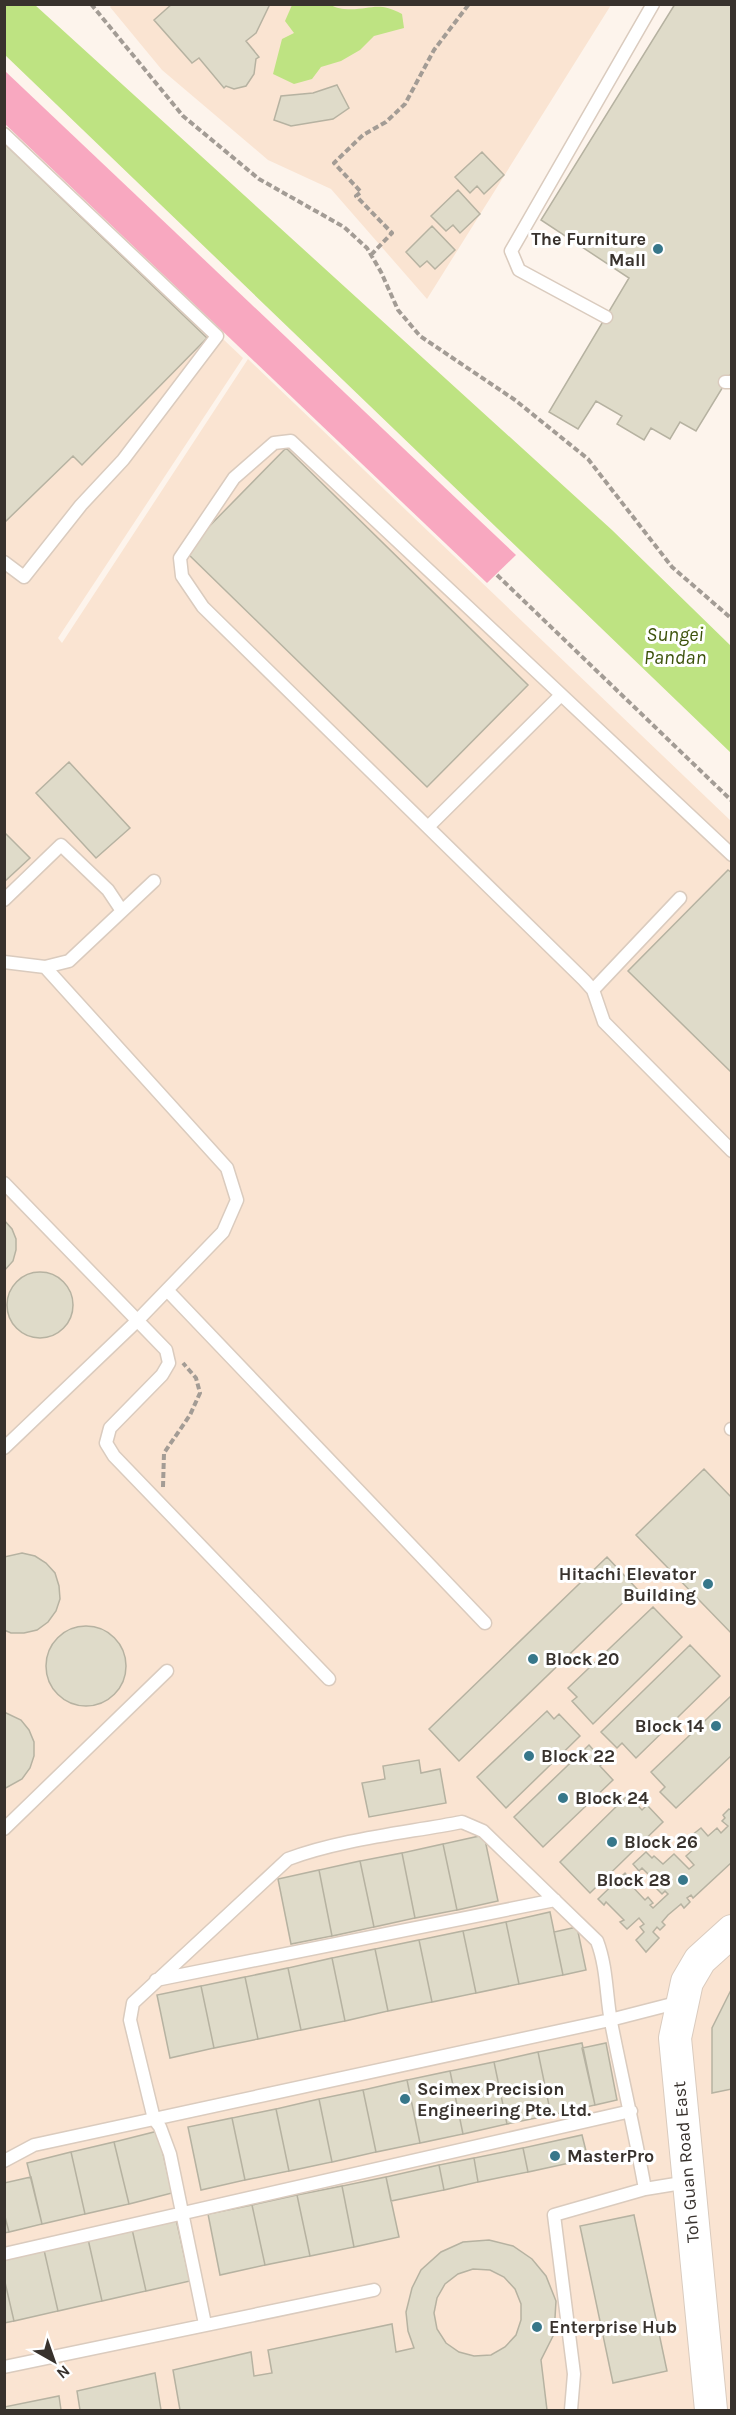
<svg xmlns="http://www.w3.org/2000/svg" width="736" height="2415" viewBox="0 0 736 2415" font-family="Karla,sans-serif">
	<rect width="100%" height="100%" fill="#fdf4ec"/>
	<path fill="#fae4d2" d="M 112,4 L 611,5 L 427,299 L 331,189 L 268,160 L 162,70 L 110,7 Z
		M 4,131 L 243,358 L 58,638 L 62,643 L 248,359 L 731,821 L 731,2410 L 5,2410 Z"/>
	<path fill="#f8a8c0" d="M 5,71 L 516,555 L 487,583 L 5,124 Z"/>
	<path fill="#bee382" d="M 4,5 L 35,5 L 612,530 L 731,646 L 731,753 L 5,55 Z
		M 292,5 C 303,4 315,3 326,4 C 332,5 338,9 344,9 C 371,11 376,0 402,14 L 404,28 L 374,36 L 360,50 L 341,61 L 321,67 L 312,79 L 294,84 L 273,74 L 282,39 L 294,33 L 285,21 Z"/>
	<path fill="#dfdbc9" stroke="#b6b2a1" stroke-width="1.5" fill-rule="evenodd" d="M 172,4 L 270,4 L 256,33 L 246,41 L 259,57 L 256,59 L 254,74 L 246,86 L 234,89 L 226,86 L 224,88 L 199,58 L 192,63 L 154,20 Z
		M 675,4 L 732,4 L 732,372 L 696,431 L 680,422 L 670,439 L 651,428 L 644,440 L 617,424 L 622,416 L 596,401 L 578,429 L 549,412 L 629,278 L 541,220 Z
		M 337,85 L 349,108 L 333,119 L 291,126 L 274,120 L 281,96 L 313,93 Z
		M 4,143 L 207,338 L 82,465 L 73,456 L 5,522 Z
		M 482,152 L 504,175 L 484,194 L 477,186 L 470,193 L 455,177 Z
		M 458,190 L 480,214 L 460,233 L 453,225 L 446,231 L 431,216 Z
		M 432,226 L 455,250 L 435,269 L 427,261 L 420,267 L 406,252 Z
		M 286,448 L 528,685 L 427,787 L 185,551 Z
		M 69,762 L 130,828 L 96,858 L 36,793 Z
		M 4,832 L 30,858 L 4,882 Z
		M 728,870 L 732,873 L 732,1073 L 628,971 Z
		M 4,1220 L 12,1229 L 16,1239 L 16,1250 L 13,1261 L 4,1271 Z
		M7 1305a33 33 0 1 1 66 0a33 33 0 1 1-66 0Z
		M 704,1469 L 732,1498 L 732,1634 L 636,1535 Z
		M 22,1553 L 35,1556 L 46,1563 L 55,1573 L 59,1586 L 60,1599 L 56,1611 L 48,1622 L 37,1630 L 24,1633 L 11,1633 L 4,1630 L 4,1557 Z
		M 607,1557 L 637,1589 L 459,1761 L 429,1729 Z
		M 653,1607 L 682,1637 L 593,1724 L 572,1701 L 577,1697 L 568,1688 Z
		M46 1666a40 40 0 1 1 80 0a40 40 0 1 1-80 0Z
		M 690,1645 L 720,1676 L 636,1758 L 622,1743 L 617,1748 L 601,1732 Z
		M 731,1696 L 732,1755 L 676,1808 L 660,1792 L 665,1787 L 651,1772 Z
		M 547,1711 L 554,1719 L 559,1714 L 580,1736 L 506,1808 L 477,1777 Z
		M 4,1712 L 21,1720 L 29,1730 L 34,1742 L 34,1756 L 30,1768 L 22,1779 L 4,1789 Z
		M 589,1745 L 604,1762 L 600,1766 L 613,1780 L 543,1847 L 514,1817 Z
		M 419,1760 L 421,1773 L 440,1769 L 446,1803 L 369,1817 L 362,1783 L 385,1779 L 383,1766 Z
		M 628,1795 L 642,1810 L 647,1805 L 663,1822 L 590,1893 L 560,1862 Z
		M 729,1809 L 732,1811 L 732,1862 L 693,1898 L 691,1895 L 687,1898 L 690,1902 L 684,1908 L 681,1904 L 668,1915 L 662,1922 L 665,1925 L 660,1930 L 657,1927 L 653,1932 L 659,1938 L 646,1952 L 636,1940 L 644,1932 L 640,1927 L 644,1924 L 639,1918 L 627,1929 L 620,1922 L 624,1920 L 606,1902 L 604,1905 L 598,1899 L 625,1873 L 630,1879 L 628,1882 L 645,1900 L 648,1897 L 653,1903 L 650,1905 L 653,1908 L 668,1894 L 665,1891 L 662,1894 L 656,1888 L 659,1885 L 642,1868 L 639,1871 L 633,1864 L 646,1852 L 652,1858 L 654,1856 L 663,1864 L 674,1854 L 689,1869 L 694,1865 L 686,1856 L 695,1848 L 687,1839 L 701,1828 L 708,1836 L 717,1828 L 721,1833 L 728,1826 L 722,1821 L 725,1818 L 723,1815 Z
		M 484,1835 L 498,1901 L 457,1910 L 443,1844 Z
		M 443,1844 L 457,1910 L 415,1918 L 402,1853 Z
		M 402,1853 L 415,1918 L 374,1927 L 360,1861 Z
		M 360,1861 L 374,1927 L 332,1936 L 319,1870 Z
		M 319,1870 L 332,1936 L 291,1944 L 278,1879 Z
		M 550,1912 L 563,1975 L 519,1984 L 506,1922 Z
		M 506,1922 L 519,1984 L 476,1993 L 463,1931 Z
		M 577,1927 L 586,1970 L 563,1975 L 554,1932 Z
		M 463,1931 L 476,1993 L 432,2002 L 419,1940 Z
		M 419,1940 L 432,2002 L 388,2011 L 375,1949 Z
		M 375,1949 L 388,2011 L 345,2021 L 332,1958 Z
		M 332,1958 L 345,2021 L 301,2030 L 288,1968 Z
		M 288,1968 L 301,2030 L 258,2039 L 245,1977 Z
		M 245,1977 L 258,2039 L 214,2048 L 201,1986 Z
		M 201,1986 L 214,2048 L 170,2058 L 157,1995 Z
		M 732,1988 L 732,2089 L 712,2093 L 712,2028 Z
		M 582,2043 L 595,2105 L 551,2115 L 538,2052 Z
		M 606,2043 L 617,2100 L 595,2105 L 582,2048 Z
		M 538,2052 L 551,2115 L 507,2124 L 494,2062 Z
		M 494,2062 L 507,2124 L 463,2134 L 450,2071 Z
		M 450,2071 L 463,2134 L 420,2143 L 407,2080 Z
		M 407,2080 L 420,2143 L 376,2152 L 363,2090 Z
		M 363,2090 L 376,2152 L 332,2162 L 319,2099 Z
		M 319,2099 L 332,2162 L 289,2171 L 276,2109 Z
		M 276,2109 L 289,2171 L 245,2180 L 232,2118 Z
		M 232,2118 L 245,2180 L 201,2190 L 188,2127 Z
		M 158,2131 L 172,2193 L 129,2204 L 114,2142 Z
		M 582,2135 L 588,2159 L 528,2172 L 523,2148 Z
		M 114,2142 L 129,2204 L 85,2214 L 71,2152 Z
		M 523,2148 L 528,2172 L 478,2182 L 474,2158 Z
		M 71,2152 L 85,2214 L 42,2224 L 27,2163 Z
		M 474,2158 L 478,2182 L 444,2190 L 439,2165 Z
		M 439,2165 L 444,2190 L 391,2201 L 386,2177 Z
		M 31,2177 L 42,2224 L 9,2232 L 4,2213 L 4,2183 Z
		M 386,2177 L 399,2237 L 354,2247 L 342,2186 Z
		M 342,2186 L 354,2247 L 310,2256 L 297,2195 Z
		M 297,2195 L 310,2256 L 265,2265 L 252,2205 Z
		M 252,2205 L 265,2265 L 220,2275 L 208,2214 Z
		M 4,2213 L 9,2232 L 4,2233 Z
		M 634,2215 L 667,2371 L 613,2383 L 580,2226 Z
		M 176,2219 L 190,2281 L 146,2291 L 132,2229 Z
		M 132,2229 L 146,2291 L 102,2301 L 88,2239 Z
		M 88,2239 L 102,2301 L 58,2311 L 44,2250 Z
		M 489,2240 L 513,2246 L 532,2259 L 546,2276 L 556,2301 L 554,2334 L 541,2360 L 547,2410 L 180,2410 L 173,2370 L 251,2352 L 254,2376 L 272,2373 L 268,2350 L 392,2324 L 396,2352 L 414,2348 L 408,2331 L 406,2312 L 412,2288 L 421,2270 L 441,2252 L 463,2242 ZM 473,2269 L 490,2270 L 504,2277 L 515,2289 L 521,2304 L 521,2320 L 516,2335 L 505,2347 L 491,2355 L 474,2356 L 459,2352 L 446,2343 L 437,2329 L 434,2313 L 437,2298 L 445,2284 L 458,2274 Z
		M 44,2250 L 58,2311 L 14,2321 L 4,2278 L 4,2259 Z
		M 4,2278 L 14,2321 L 4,2323 Z
		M 155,2373 L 161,2410 L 80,2410 L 77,2391 Z
		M 59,2396 L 61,2410 L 4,2410 L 4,2407 Z"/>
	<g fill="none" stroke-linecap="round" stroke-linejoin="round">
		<defs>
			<path id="lane" d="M 4,134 L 217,336 L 123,460 L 81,505 L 24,577 L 4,562
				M 606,317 L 519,270 L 511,251 L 653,4
				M 725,382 L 732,382
				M 428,827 L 561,695
				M 732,855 L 291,441 L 274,443 L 234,478 L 180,558 L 182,576 L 203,607 L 584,980 L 593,990 L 604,1022 L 732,1151
				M 4,900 L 61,845 L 108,890 L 122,911
				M 4,962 L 45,967 L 69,961 L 154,881
				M 593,990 L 680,898
				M 4,1183 L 166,1350 L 169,1363 L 162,1375 L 110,1428 L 106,1443 L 114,1456 L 329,1679
				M 167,1290 L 485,1623
				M 731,1429 L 732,1429
				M 4,1448 L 137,1321 L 223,1232 L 237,1200 L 227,1168 L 45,967
				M 4,1829 L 167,1671
				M 156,1980 L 555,1900
				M 4,2161 L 34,2145 L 610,2020 L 680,2002
				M 4,2254 L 631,2111
				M 205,2324 L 170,2154 L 160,2127 L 154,2119 L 130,2020 L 133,2003 L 288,1859 C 342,1839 405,1833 462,1822 L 483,1831 L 597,1941 C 607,1967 606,1995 611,2022 C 622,2078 635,2133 645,2189
				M 4,2367 L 374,2290
				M 571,2410 L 574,2374 L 554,2215 L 645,2189 L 688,2182"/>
			<path id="secondary" d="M 711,2410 L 675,2038 L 687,1982 L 700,1960 L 732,1931"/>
		</defs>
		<use href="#lane" stroke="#dacbbe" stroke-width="15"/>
		<use href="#secondary" stroke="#dacbbe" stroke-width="34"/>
		<path stroke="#a39c95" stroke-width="4" stroke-dasharray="6 3" stroke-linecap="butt" d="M 91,4 L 183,116 L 259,179 L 344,227 L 367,248 L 381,272 L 398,310 L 420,336 L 515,400 L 588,459 L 672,567 L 732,619
			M 371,255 L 392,233 L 356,196 L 361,192 L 334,163 L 363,135 L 386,122 L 405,104 L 434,50 L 469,4
			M 497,575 L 732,801
			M 163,1487 L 164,1453 L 190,1415 L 200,1393 L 196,1378 L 183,1363"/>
		<use href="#lane" stroke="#fff" stroke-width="12"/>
		<use href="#secondary" stroke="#fff" stroke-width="32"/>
	</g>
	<g fill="#37778a" stroke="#fff" stroke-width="2">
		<circle cx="658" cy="249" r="6"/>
		<circle cx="708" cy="1584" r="6"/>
		<circle cx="533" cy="1659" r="6"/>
		<circle cx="716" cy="1726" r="6"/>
		<circle cx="529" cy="1756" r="6"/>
		<circle cx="563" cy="1798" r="6"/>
		<circle cx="612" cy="1842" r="6"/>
		<circle cx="683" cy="1880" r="6"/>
		<circle cx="405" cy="2099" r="6"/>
		<circle cx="555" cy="2156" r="6"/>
		<circle cx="537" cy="2327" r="6"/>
	</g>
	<g text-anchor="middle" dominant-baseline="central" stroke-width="6" stroke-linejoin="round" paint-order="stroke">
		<g font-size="18" font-weight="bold" fill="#38322d" stroke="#fff" text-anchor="start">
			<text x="646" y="239" text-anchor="end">The Furniture<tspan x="646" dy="21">Mall</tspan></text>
			<text x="696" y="1574" text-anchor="end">Hitachi Elevator<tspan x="696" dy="21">Building</tspan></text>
			<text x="545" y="1659">Block 20</text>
			<text x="704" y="1726" text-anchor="end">Block 14</text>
			<text x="541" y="1756">Block 22</text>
			<text x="575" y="1798">Block 24</text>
			<text x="624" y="1842">Block 26</text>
			<text x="671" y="1880" text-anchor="end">Block 28</text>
			<text x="417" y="2089">Scimex Precision<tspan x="417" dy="21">Engineering Pte. Ltd.</tspan></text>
			<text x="567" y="2156">MasterPro</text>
			<text x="549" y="2327">Enterprise Hub</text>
		</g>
		<g font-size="18" fill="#38322d" stroke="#fff">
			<text transform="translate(686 2162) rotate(-95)">Toh Guan Road East</text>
		</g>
		<g font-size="20" font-style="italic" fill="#3c520b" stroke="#fff">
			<text x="675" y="634">Sungei<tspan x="675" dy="23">Pandan</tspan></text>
		</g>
	</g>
	<rect width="736" height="2415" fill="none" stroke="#38322d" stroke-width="12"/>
	<g transform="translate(54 2361) rotate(140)" stroke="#ffffff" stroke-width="4.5" paint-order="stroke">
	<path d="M0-4.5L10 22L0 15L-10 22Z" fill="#38322d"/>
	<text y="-9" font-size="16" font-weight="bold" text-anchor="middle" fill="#38322d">N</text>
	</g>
</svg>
